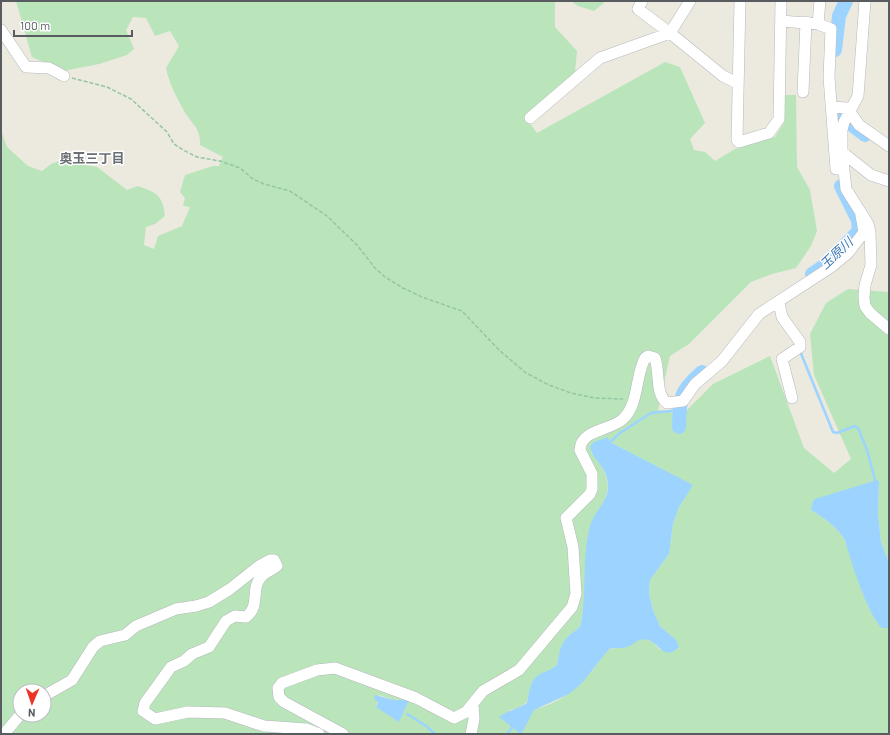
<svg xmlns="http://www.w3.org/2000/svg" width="890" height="735" viewBox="0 0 890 735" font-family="Barlow,'Noto Sans JP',sans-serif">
	<rect width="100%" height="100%" fill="#ece9df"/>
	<path fill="#bae5ba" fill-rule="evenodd" d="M 16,1 L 555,1 L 555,27 L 577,51 L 575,72 L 525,117 L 537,133 L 665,62 L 680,67 L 705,123 L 690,139 L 694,150 L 705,152 L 715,161 L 735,149 L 775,137 L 784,123 L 785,95 L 796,95 L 797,167 L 810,190 L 817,231 L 811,246 L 796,268 L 772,274 L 751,282 L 689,344 L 670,356 L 658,410 L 683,414 L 713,384 L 770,356 L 804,448 L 834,473 L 851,459 L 814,375 L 810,334 L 826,303 L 848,289 L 889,292 L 889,580 L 888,560 L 881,542 L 878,514 L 879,482 L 811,510 C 824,518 837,527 845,540 L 861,588 L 875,619 L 887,628 L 889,628 L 889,734 L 1,734 L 1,130 L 7,147 L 28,166 L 42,171 L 51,164 L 59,161 L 97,167 L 127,190 L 138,186 C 157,193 163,195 165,216 L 155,224 L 146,227 L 144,245 L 154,249 L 158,236 L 182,226 L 190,207 L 183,206 L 185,198 L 180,192 L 185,175 L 213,166 L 219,166 L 223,157 L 200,145 C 201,127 191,124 183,109 C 176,96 169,83 166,68 L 179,46 L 170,31 L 155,36 L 146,18 L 133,17 L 126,30 L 134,49 L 127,55 L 99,64 L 63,71 L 32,57 ZM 608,437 L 610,442 L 692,485 L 679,507 L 673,524 L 669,554 L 650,580 L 649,593 L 653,610 L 660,626 L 676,640 L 660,650 L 653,642 L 645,639 L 638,639 L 627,647 L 608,649 C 589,676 569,701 535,709 C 527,712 516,711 507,711 L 520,707 L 527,702 C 533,671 536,682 557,665 C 561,644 562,640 580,627 L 608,486 C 606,471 601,463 591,452 ZM 20,691 L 44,691 L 44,715 L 20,715 ZM 379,695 L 394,700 L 399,699 L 376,707 Z
		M 571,1 L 606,1 L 594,11 L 578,6 Z"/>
	<path fill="#9cd4ff" d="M 608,437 L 610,442 L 693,485 L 679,507 L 673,524 L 669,554 L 650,580 L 649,593 L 653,610 L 660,626 L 676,640 L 679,647 C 663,662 660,643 648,640 C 638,637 636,644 627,647 C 622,649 615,647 609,649 L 582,683 L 569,694 L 534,710 L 521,734 L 499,717 C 508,710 518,709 527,703 C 529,693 530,679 540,674 C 546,671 551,670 557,665 C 561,643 561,641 580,627 C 588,595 581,559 590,526 C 594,511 609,502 608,484 C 606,464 592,460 590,446 L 594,442 Z
		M 877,480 L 879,482 L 878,514 L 881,542 L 888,560 L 889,628 L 882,628 C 868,616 850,559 845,540 C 837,527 824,518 811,510 L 813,501 L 815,499 Z
		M 375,695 L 394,700 L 409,700 L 399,722 L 376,707 L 378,702 L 374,698 Z"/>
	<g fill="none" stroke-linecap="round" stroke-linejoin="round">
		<path stroke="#9cd4ff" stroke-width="2.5" d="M 800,351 L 833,432 L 837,433 L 855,426 L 858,428 L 867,450 L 876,484
			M 608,444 L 620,433 L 651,413 L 680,410
			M 407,714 L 426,726 L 435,734
			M 507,734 L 514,725"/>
		<path stroke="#9cd4ff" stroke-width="14" d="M 835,50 L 839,16 L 846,1
			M 836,113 L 865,135
			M 812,274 L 824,266 L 859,231 L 858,220 L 841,186
			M 679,427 C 680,397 679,392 702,372"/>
		<defs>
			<path id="minor" d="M 642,1 L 638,9 L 670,33 L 723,76 L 737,83
				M 740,1 L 737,140 L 739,142 L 769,133 L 779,119 L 781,1
				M 865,1 L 858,96 L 844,122 L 842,130 L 842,152 L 846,189 L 868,224 L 870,232 L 871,265 L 865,285 L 864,297 L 865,306 L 870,313 L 889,329
				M 781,21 L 818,24 L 831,29 L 829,77 L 836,169 L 844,169
				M 818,24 L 820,1
				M 1,30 L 26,67 L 49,68 L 64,76
				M 803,92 L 806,22
				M 831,107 L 847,108 L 859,125 L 889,146
				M 530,118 L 600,58 L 670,33 L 690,1
				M 842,152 L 871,175 L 889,181
				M 779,302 L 782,317 L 800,342 L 800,347 L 782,359 L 792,398
				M 44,696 L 72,680 L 93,647 L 100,641 L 125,635 L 136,626 L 176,609 L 196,606 L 209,602 L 230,589 L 259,566 L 270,560 L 274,560 L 277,566 C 272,570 265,572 261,577 C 250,589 261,606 246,617 L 235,616 L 226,621 L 209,647 L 192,654 L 184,661 L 171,667 L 145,703 L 143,711 L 155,719 L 188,712 L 225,713 L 264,726 L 306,729 L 319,734
				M 4,734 L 20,715
				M 343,734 L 284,702 L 279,697 L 278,688 L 282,683 L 317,670 L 335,668 L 416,698 L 454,718 L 466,712 L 483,691 L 519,670 L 572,607 L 576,594 L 573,547 L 566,518 L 590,494 L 592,489 L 592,474 L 580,450 C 581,429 610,431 623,419 C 639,404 635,377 645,358 L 648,356 L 655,358 C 660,372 655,394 667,403 L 683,401 L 695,384 L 722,361 L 759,314 L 831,267 L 848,253 L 864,232 L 861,215
				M 471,734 L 474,719 L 473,704"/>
		</defs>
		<use href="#minor" stroke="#b5b8bd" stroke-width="12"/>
		<path stroke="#93c6a2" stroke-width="1.5" stroke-dasharray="4 2" stroke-linecap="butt" d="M 72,78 L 107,87 L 131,99 L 167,132 L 174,144 L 183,150 L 197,157 L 220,161 L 240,168 L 253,179 L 264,184 L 290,191 L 327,216 L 357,245 L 375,268 L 385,277 L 403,288 L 422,297 L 462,311 L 499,350 L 526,373 L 549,385 L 571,393 L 595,398 L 623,399"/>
		<use href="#minor" stroke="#fff" stroke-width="11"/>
	</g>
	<g text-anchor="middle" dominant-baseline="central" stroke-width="3" stroke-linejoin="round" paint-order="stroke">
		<g font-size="13" font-weight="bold" fill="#696e73" stroke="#fff">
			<text x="92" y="158">奥玉三丁目</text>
		</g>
		<g font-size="13" font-style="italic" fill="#3974b3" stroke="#fff">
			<text transform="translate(836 253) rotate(-43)">玉原川</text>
		</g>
	</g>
	<rect width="890" height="735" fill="none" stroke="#585c61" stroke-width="4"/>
	<g transform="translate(32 703) rotate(182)"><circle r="19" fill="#ffffff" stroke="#bcbec0"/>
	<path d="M0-3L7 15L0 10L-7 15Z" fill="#ed3424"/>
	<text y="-6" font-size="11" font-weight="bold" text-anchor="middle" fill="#585c61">N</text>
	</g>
	<path d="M14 30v6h118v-6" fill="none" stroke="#585c61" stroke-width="2"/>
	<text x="20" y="30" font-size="12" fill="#585c61" stroke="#ffffff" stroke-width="3" paint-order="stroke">100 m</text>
</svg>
